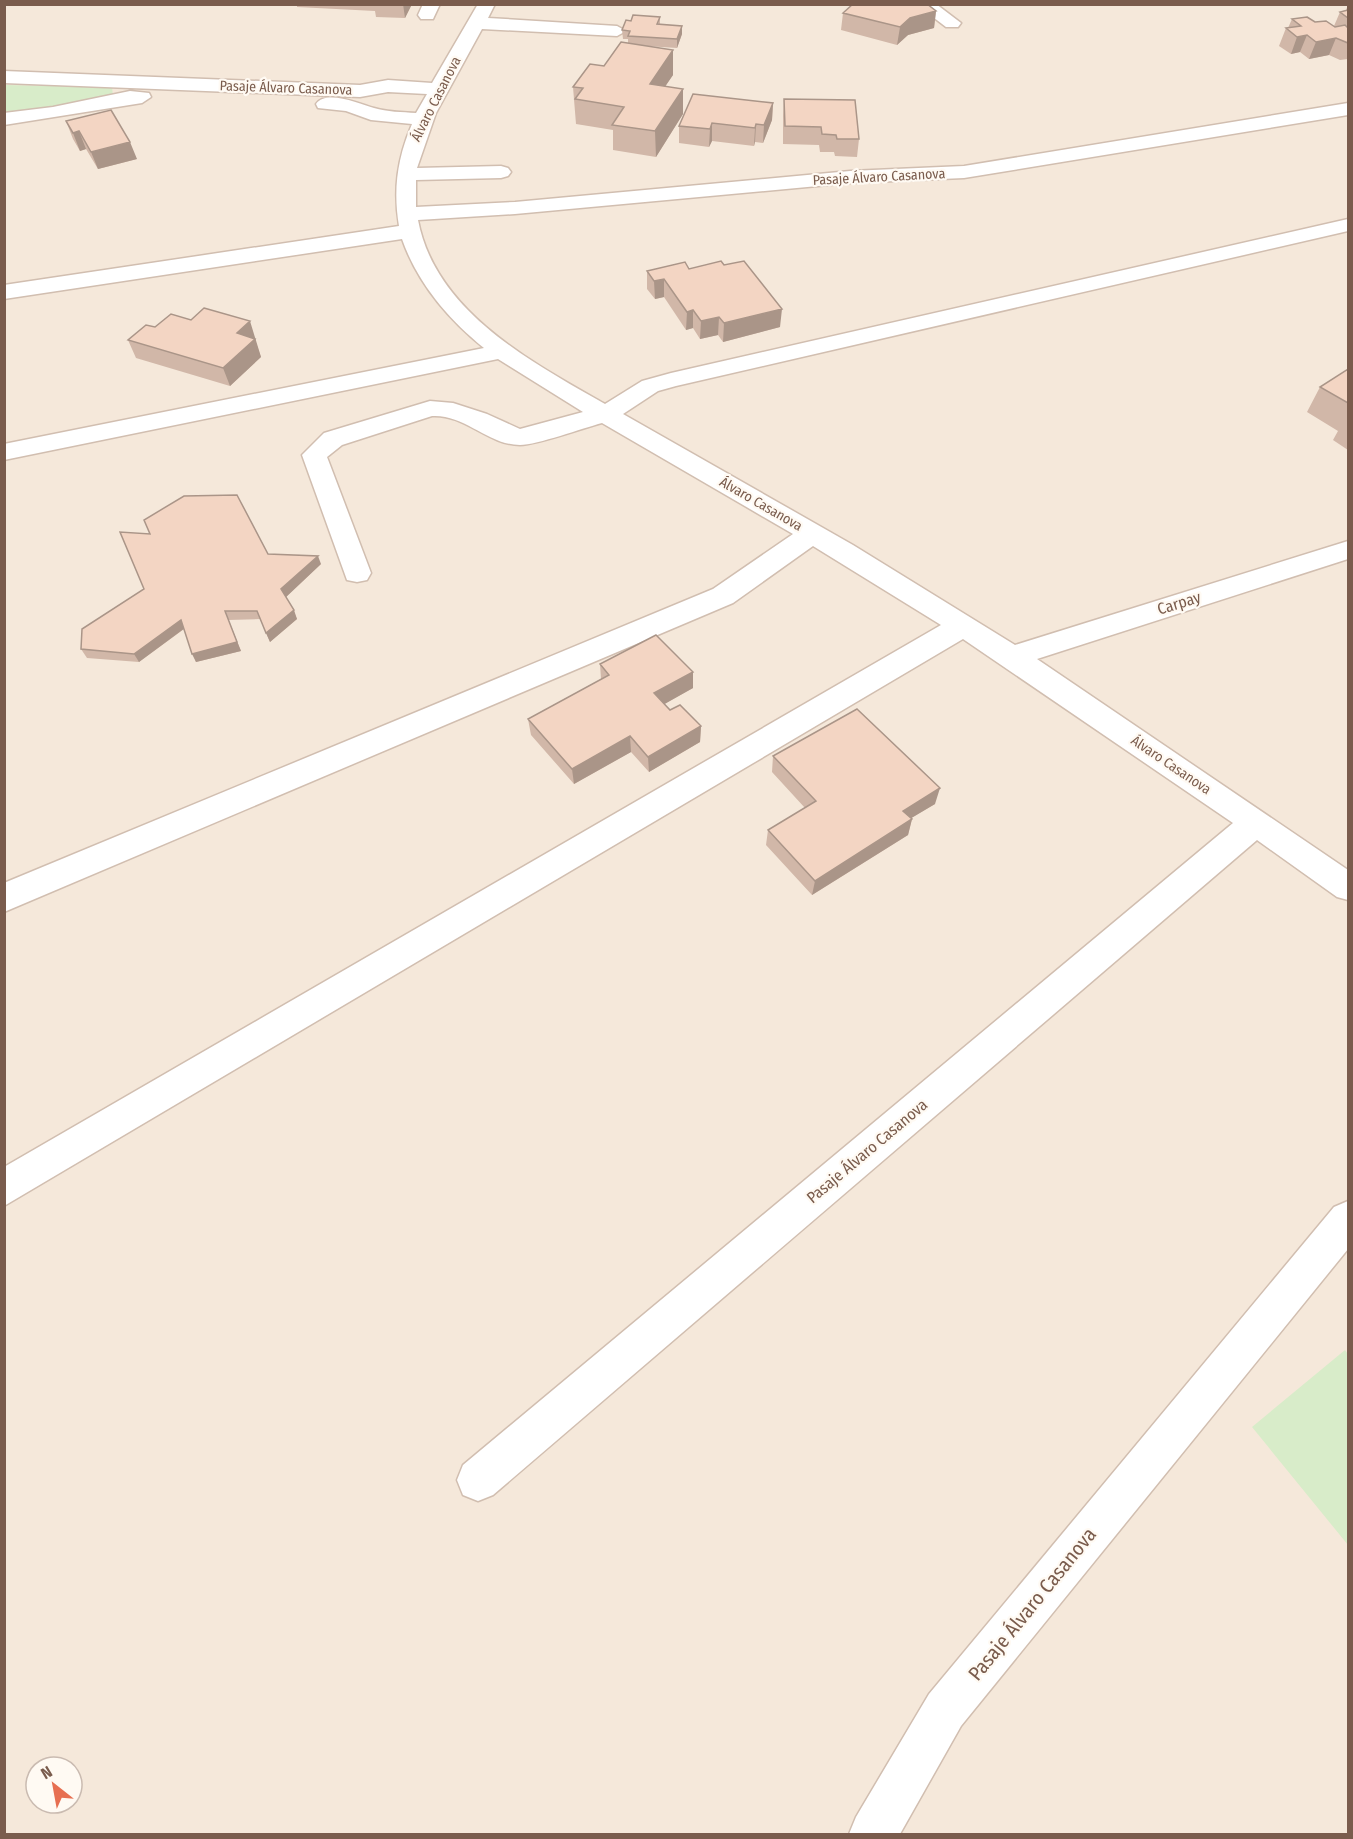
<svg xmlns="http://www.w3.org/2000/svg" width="1353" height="1839" viewBox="0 0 1353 1839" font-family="'Fira Sans Condensed',sans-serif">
	<rect width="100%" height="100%" fill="#fdf6ec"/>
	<path fill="#f5e8da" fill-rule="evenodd" d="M 5,5 L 1348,5 L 1348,1834 L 5,1834 ZM 36,1767 L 72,1767 L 72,1803 L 36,1803 Z"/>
	<path fill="#d8ecc9" d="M 5,85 L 112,87 L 113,96 L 64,106 L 5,114 Z
		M 1345,1350 L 1348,1354 L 1348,1545 L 1252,1427 Z"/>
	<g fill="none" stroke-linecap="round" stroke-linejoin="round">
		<defs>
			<path id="minor" d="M 423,4 L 440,4 L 433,19 L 421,19 L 418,15 Z
				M 478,4 L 495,4 L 488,18 L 617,26 L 626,31 L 617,36 L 482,29 L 436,113 L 417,168 L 501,166 L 508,168 L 511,172 L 508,176 L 501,178 L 416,180 L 416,207 L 515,202 L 850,171 L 964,166 L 1348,103 L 1348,115 L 964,178 L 850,183 L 515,214 L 418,220 C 435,311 531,362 605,404 L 642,381 L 671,373 L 1348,219 L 1348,231 L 676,386 L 658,391 L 623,414 L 853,545 L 1015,645 L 1348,541 L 1348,559 L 1037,659 L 1348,870 L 1348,900 L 1337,897 L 1257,840 L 493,1495 L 478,1501 L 463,1495 L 457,1480 L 463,1465 L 1233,823 L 963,639 L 4,1206 L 4,1167 L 941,625 L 813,546 L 733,603 L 4,912 L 4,883 L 713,589 L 793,534 L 602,423 C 583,428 537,445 520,445 C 488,445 465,414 432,416 L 342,445 L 327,457 L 371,573 L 367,580 L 357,582 L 347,580 L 302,455 L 324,433 L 430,401 L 453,403 L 487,414 L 520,429 L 583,412 L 498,359 L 4,460 L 4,444 L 484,348 C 448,319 417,282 402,239 L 4,299 L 4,285 L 399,226 C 393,190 397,159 412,124 L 371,120 L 346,111 L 318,108 L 316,104 C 326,89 360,104 374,108 C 387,112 402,112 416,113 L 427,94 L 388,92 L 360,97 L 4,83 L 4,71 L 360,85 L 388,80 L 432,83 Z
				M 916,4 L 936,4 L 961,23 L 958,27 L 946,27 Z
				M 130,91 L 149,93 L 151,97 L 142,103 L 4,125 L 4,113 L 53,107 Z
				M 1348,1201 L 1348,1249 L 961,1726 L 900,1834 L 849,1834 L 856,1817 L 929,1694 L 1334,1207 Z"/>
		</defs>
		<use href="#minor" stroke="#d1beb0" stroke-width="3"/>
		<use href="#minor" fill="#fff" fill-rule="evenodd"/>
	</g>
	<path fill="#d1b7a8" d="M 297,4 L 412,4 L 405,18 L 376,17 L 375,11 L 297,7 Z
		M 1348,5 L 1348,59 L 1340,60 L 1329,55 L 1309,59 L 1300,52 L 1291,54 L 1279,46 L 1286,28 L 1288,28 L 1292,19 L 1334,26 L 1340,12 L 1346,10 Z
		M 936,11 L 934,28 L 908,35 L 897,45 L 841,30 L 843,13 Z
		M 660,17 L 660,24 L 682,34 L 677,48 L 646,46 L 673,75 L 665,86 L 683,114 L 656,157 L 613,150 L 613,130 L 576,124 L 573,87 L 604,66 L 628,43 L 628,39 L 623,39 L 622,30 L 631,21 Z
		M 784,99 L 859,139 L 857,157 L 835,156 L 834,152 L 820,152 L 819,145 L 783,144 L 783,116 Z
		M 773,103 L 772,120 L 763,143 L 755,142 L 754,146 L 712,141 L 709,147 L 679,143 L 679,126 Z
		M 66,121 L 137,159 L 98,169 L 86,149 L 80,151 L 73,139 Z
		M 689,269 L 780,327 L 723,342 L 718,335 L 700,339 L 693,328 L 686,330 L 664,297 L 655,299 L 647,289 L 647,271 Z
		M 155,327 L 256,339 L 255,340 L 261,357 L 230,386 L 136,358 L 128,340 Z
		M 1348,369 L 1348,450 L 1333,440 L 1338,431 L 1307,412 L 1320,387 Z
		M 268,554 L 321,564 L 286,597 L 297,619 L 270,642 L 260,619 L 228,620 L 241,651 L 196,662 L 184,629 L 139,662 L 87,658 L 81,649 Z
		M 600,664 L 693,672 L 693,688 L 664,704 L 670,710 L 701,726 L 700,742 L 649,772 L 631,752 L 574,784 L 531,735 L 528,719 L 601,679 Z
		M 773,756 L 935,804 L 911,818 L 912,819 L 908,835 L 812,895 L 766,845 L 768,830 L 805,808 L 772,772 Z"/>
	<path fill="#aa9588" d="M 403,4 L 412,4 L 405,18 Z
		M 936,11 L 934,28 L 908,35 L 897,45 L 900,27 L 910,18 Z
		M 682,26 L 682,34 L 677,48 L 677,39 Z
		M 1307,35 L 1300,52 L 1291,54 L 1297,37 Z
		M 1336,38 L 1329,55 L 1309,59 L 1316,42 Z
		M 673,50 L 673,75 L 650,109 L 650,84 Z
		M 683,89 L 683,114 L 656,157 L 655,131 Z
		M 773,103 L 772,120 L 763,143 L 764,125 Z
		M 712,123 L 712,141 L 709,147 L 710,129 Z
		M 756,124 L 755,142 L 754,146 L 755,128 Z
		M 79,131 L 86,149 L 80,151 L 73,133 Z
		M 130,142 L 137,159 L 98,169 L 91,152 Z
		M 664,279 L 664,297 L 655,299 L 654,281 Z
		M 782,309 L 780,327 L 723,342 L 724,323 Z
		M 693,310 L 693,328 L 686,330 L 687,312 Z
		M 719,317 L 718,335 L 700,339 L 701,321 Z
		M 250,321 L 261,357 L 230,386 L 223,368 L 237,333 Z
		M 318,556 L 321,564 L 285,598 L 281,589 Z
		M 294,610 L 297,619 L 270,642 L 266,633 Z
		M 225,611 L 241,651 L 196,662 L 192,654 Z
		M 181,620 L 185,628 L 139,662 L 134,654 Z
		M 693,672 L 693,688 L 654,710 L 654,693 Z
		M 701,726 L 700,742 L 649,772 L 648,757 Z
		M 630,736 L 631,752 L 574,784 L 572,769 Z
		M 940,788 L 935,804 L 898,826 L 903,811 Z
		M 912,819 L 908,835 L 812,895 L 815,881 Z"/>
	<path fill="#f3d5c3" stroke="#aa9588" stroke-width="1.5" d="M 853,4 L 927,4 L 936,11 L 910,18 L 900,27 L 843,13 Z
		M 1348,10 L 1348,18 L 1340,12 Z
		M 633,15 L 660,17 L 657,24 L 682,26 L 677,39 L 628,36 L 630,31 L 622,30 L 626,20 L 631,21 Z
		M 1307,17 L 1315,22 L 1326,21 L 1335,27 L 1345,25 L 1348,28 L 1348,43 L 1336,38 L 1316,42 L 1307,35 L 1297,37 L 1286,28 L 1301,26 L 1292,19 Z
		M 621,42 L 673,50 L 650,84 L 683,89 L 655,131 L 612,125 L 624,107 L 575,99 L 583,88 L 573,87 L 590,64 L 604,66 Z
		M 693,94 L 773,103 L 764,125 L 756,124 L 755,128 L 712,123 L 710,129 L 679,126 Z
		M 784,99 L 855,100 L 859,139 L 837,139 L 836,135 L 822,134 L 821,127 L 785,126 Z
		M 111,110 L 130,142 L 91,152 L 79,131 L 73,133 L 66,121 Z
		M 721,261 L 724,265 L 744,261 L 782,309 L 724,323 L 719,317 L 701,321 L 693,310 L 687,312 L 664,279 L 654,281 L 647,271 L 685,262 L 689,269 Z
		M 204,308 L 250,321 L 237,333 L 255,339 L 223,368 L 128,340 L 146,325 L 155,327 L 171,314 L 191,320 Z
		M 1348,369 L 1348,403 L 1320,387 Z
		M 237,495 L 268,554 L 318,556 L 281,589 L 294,610 L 266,633 L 257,611 L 225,611 L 237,642 L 192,654 L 181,620 L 134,654 L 81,649 L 82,629 L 144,589 L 120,532 L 150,534 L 144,520 L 184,496 Z
		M 656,635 L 693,672 L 654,693 L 670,710 L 680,705 L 701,726 L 648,757 L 630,736 L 572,769 L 528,719 L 609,675 L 600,664 Z
		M 857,709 L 940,788 L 903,811 L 912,819 L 815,881 L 768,830 L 816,801 L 773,756 Z"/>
	<g text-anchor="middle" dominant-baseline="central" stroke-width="4.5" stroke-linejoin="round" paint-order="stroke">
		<g font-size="14" fill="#7a5c4d" stroke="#fffaf3">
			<text transform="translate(286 88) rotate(2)">Pasaje Álvaro Casanova</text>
			<text transform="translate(436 99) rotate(-63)">Álvaro Casanova</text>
			<text transform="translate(879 177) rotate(-3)">Pasaje Álvaro Casanova</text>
			<text transform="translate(761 504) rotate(30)">Álvaro Casanova</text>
			<text transform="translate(1171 765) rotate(34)">Álvaro Casanova</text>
		</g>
		<g font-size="16" fill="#7a5c4d" stroke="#fffaf3">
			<text transform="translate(1179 603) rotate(-17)">Carpay</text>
			<text transform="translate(867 1151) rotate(-40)">Pasaje Álvaro Casanova</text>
		</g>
		<g font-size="20" fill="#7a5c4d" stroke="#fffaf3">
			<text transform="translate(1032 1604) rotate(-51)">Pasaje Álvaro Casanova</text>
		</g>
	</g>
	<rect width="1353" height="1839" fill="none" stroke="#7a5c4d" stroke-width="12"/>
	<g transform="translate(54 1785) rotate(329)"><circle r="28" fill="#fffaf3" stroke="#cabbb1" stroke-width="1.5"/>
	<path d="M0-4.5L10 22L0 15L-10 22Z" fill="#e76f51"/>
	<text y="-9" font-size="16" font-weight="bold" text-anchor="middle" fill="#7a5c4d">N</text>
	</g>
</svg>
